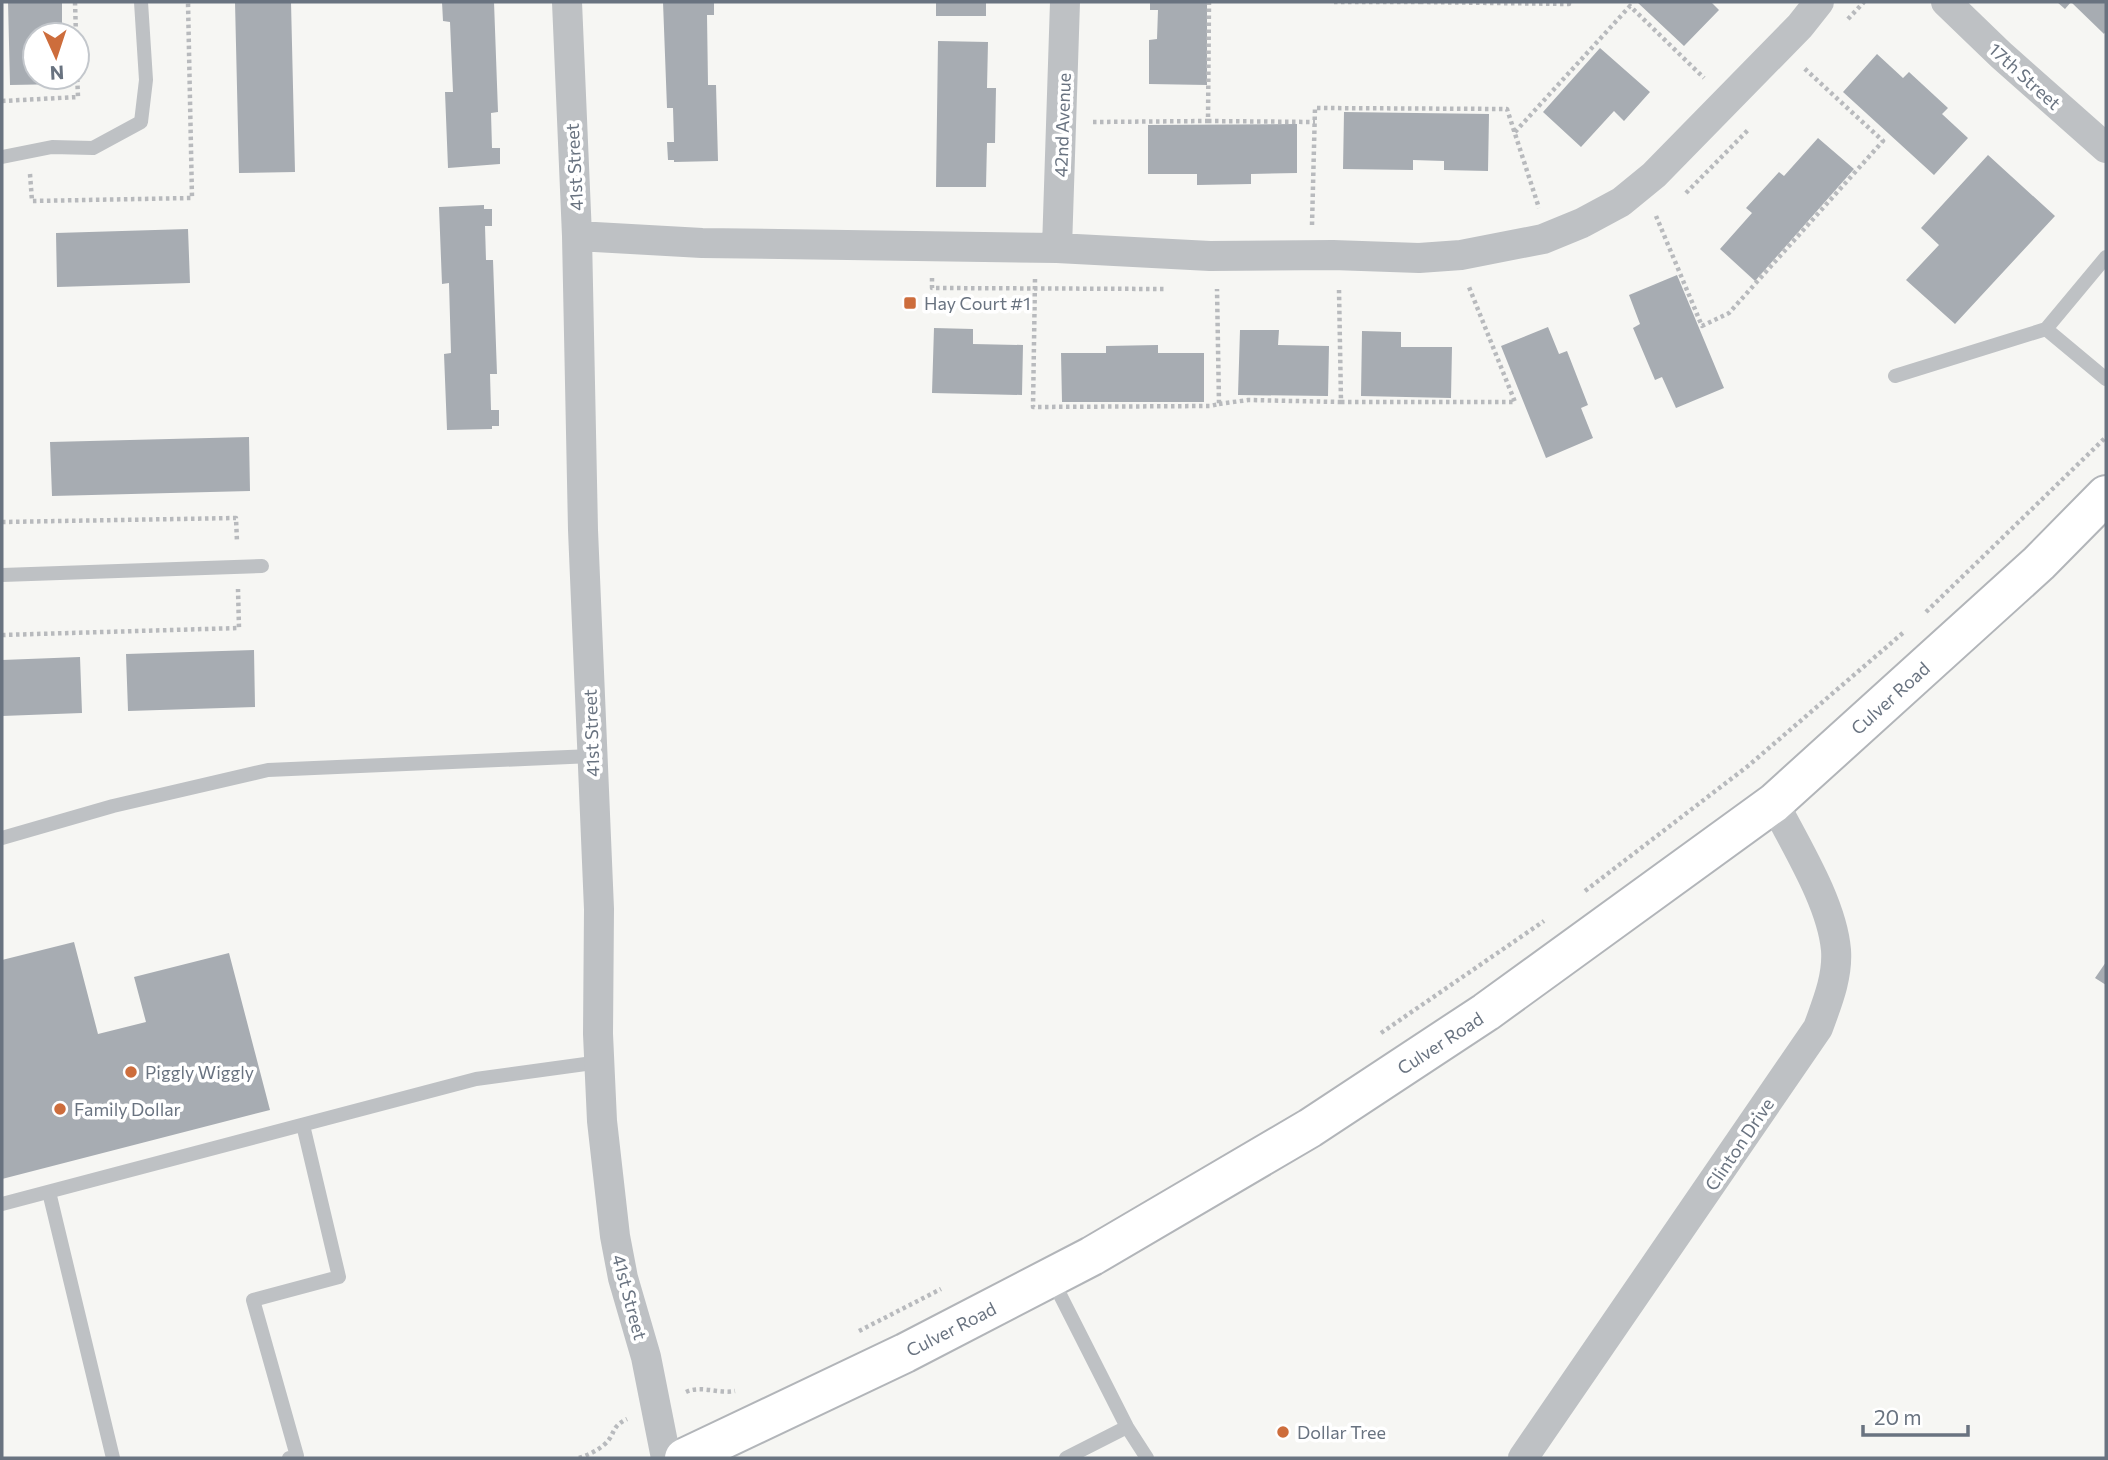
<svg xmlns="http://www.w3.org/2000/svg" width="2108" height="1460" viewBox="0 0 2108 1460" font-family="Commissioner,sans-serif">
	<rect width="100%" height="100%" fill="#f6f6f3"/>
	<path fill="#a7acb2" d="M 8,2 L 62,2 L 62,35 L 35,35 L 35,77 L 64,77 L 64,84 L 10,85 Z
		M 235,2 L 291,2 L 295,172 L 239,173 Z
		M 442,2 L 494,2 L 498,112 L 491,113 L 492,148 L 500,148 L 500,164 L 448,168 L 445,92 L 453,92 L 450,22 L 443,21 Z
		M 663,2 L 714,2 L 714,15 L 707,15 L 708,85 L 716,85 L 718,161 L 674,162 L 674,160 L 668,160 L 667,142 L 674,142 L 673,108 L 667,108 Z
		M 936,2 L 986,2 L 986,16 L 936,16 Z
		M 1150,2 L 1207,2 L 1207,85 L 1149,84 L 1149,40 L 1157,39 L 1158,10 L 1150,10 Z
		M 1637,2 L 1711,2 L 1719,10 L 1684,46 Z
		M 2057,2 L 2106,2 L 2106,31 L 2104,34 L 2071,2 L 2065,9 Z
		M 938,41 L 988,42 L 987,88 L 996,88 L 995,143 L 987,143 L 986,187 L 936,187 Z
		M 1600,48 L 1650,92 L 1624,121 L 1614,111 L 1581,147 L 1543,112 Z
		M 1877,54 L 1903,78 L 1909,72 L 1948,108 L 1942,114 L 1968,138 L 1934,175 L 1843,92 Z
		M 1344,112 L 1489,114 L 1488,171 L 1444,170 L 1444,161 L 1413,160 L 1413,170 L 1343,169 Z
		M 1297,124 L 1297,173 L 1251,174 L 1251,184 L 1197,185 L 1197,174 L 1148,174 L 1148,125 Z
		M 1818,138 L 1854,169 L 1755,281 L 1720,249 L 1752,213 L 1746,208 L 1779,172 L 1784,176 Z
		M 1988,155 L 2055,216 L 1955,324 L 1906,280 L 1939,245 L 1921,228 Z
		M 484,205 L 484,209 L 492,209 L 492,226 L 485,226 L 486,260 L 493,260 L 497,374 L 490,374 L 491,410 L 499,410 L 499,426 L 492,426 L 492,429 L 447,430 L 444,354 L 451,353 L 449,283 L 442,284 L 439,207 Z
		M 188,229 L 190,283 L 57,287 L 56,233 Z
		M 1677,275 L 1724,388 L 1676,408 L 1662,377 L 1655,380 L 1633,328 L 1640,324 L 1629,295 Z
		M 1548,327 L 1559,354 L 1567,351 L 1588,405 L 1581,408 L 1593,438 L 1546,458 L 1501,346 Z
		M 934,328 L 973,329 L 973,344 L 1023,345 L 1022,395 L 932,393 Z
		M 1240,330 L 1279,330 L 1278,345 L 1329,346 L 1328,396 L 1238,395 Z
		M 1362,331 L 1401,332 L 1401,347 L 1452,347 L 1451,398 L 1361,396 Z
		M 1158,345 L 1158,353 L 1204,353 L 1204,402 L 1062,402 L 1061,353 L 1106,353 L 1106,346 Z
		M 249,437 L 250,491 L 52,496 L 50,442 Z
		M 254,650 L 255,707 L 128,711 L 126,654 Z
		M 80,657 L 82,713 L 2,716 L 2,660 Z
		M 74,942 L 98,1034 L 146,1022 L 134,977 L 229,953 L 270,1110 L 2,1179 L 2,960 Z
		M 2106,962 L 2106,985 L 2095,978 Z"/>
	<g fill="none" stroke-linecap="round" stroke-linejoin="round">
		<defs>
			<path id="primary" d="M 684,1458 L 905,1353 L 1092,1256 L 1310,1128 L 1486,1012 L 1774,803 L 2039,563 L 2106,495"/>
		</defs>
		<use href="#primary" stroke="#b2b5b9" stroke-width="42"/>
		<path stroke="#b8babd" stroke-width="4.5" stroke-dasharray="3.5 3.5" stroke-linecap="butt" d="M 75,2 L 76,35
			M 1334,2 L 1420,2
			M 1420,2 L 1569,4 L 1569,2
			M 1848,19 L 1864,2
			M 2,101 L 78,97 L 77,72
			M 1208,121 L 1315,122
			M 1093,122 L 1208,121 L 1209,2
			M 1515,132 L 1630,6 L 1704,78
			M 30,174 L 32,201 L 192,198 L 188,2
			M 1686,193 L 1748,130
			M 1656,216 L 1702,326 L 1729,313 L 1883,141 L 1804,68
			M 1312,225 L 1315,108 L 1507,109 L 1539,208
			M 932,278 L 932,288 L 1164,289
			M 1035,279 L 1033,407 L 1210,406 L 1219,404 L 1217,289
			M 1341,402 L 1515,402 L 1469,287
			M 1219,404 L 1248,400 L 1341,402 L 1339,290
			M 2,522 L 236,518 L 237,542
			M 1926,612 L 2106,437
			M 2,635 L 239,628 L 238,589
			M 1585,891 L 1748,766 L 1904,632
			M 1381,1033 L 1544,921
			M 859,1331 L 941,1289
			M 686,1392 C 701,1385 718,1394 735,1391
			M 579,1458 C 588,1455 597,1451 605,1444 C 616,1434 610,1427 627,1419"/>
		<path stroke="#bec1c4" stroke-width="14" d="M 2,157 L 52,147 L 93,148 L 141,122 L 146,80 L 141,2
			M 2106,257 L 2046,329 L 2106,379
			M 1895,376 L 2046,329
			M 2,575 L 262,566
			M 2,838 L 113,806 L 268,770 L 592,756
			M 49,1192 L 113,1458
			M 2,1204 L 476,1079 L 600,1062
			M 1051,1277 L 1127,1427 L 1147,1458
			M 289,1458 L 297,1456 L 253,1300 L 339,1277 L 303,1125
			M 1066,1458 L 1127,1427"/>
		<path stroke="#bec1c4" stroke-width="30" d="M 567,2 L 577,236 L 583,530 L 599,909 L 598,1034 L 602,1121 L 615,1236 L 623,1278 L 646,1357 L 666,1458
			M 1946,2 L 2001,55 L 2106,148
			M 577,236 L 702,243 L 1057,248 L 1210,256 L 1333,255 L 1419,258 L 1461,255 L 1543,239 L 1582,223 L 1621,202 L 1654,175 L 1800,26 L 1819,2
			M 1057,248 L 1065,2
			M 1523,1458 L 1818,1028 C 1827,1003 1838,977 1836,950 C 1832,903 1796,846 1774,803"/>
		<use href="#primary" stroke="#fff" stroke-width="38"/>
	</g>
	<g fill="#cd6d3c" stroke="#fff" stroke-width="2.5">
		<rect x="903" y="296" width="14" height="14" rx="3.5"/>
		<circle cx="131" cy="1072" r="7"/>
		<circle cx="60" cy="1109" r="7"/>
		<circle cx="1283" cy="1432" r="7"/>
	</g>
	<g text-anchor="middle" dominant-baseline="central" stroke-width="7" stroke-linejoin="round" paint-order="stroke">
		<g font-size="18" fill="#697380" stroke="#fff">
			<text transform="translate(2025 76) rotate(42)">17th Street</text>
			<text transform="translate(1062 125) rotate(-88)">42nd Avenue</text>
			<text transform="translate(574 167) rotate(-93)">41st Street</text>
			<text transform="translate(1890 698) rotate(-42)">Culver Road</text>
			<text transform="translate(591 733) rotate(-92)">41st Street</text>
			<text transform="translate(1440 1043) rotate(-33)">Culver Road</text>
			<text transform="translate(1739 1144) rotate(-56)">Clinton Drive</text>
			<text transform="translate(630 1297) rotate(75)">41st Street</text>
			<text transform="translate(951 1329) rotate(-27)">Culver Road</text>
		</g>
		<g font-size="18" fill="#697380" stroke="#fff" text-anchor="start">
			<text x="924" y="303">Hay Court #1</text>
			<text x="145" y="1072">Piggly Wiggly</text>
			<text x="74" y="1109">Family Dollar</text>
			<text x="1297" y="1432">Dollar Tree</text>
		</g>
	</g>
	<rect width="2108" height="1460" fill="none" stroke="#697380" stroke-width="7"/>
	<g transform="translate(56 56) rotate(177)"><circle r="33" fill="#ffffff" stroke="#c3c7cc" stroke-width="2"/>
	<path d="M0-5L12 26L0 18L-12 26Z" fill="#cd6d3c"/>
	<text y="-10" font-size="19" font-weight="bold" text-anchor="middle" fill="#697380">N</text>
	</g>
	<path d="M1863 1425v10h105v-10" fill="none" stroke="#697380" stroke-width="3.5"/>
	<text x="1874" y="1425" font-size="21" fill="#697380" stroke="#ffffff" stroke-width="5" paint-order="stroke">20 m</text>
</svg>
